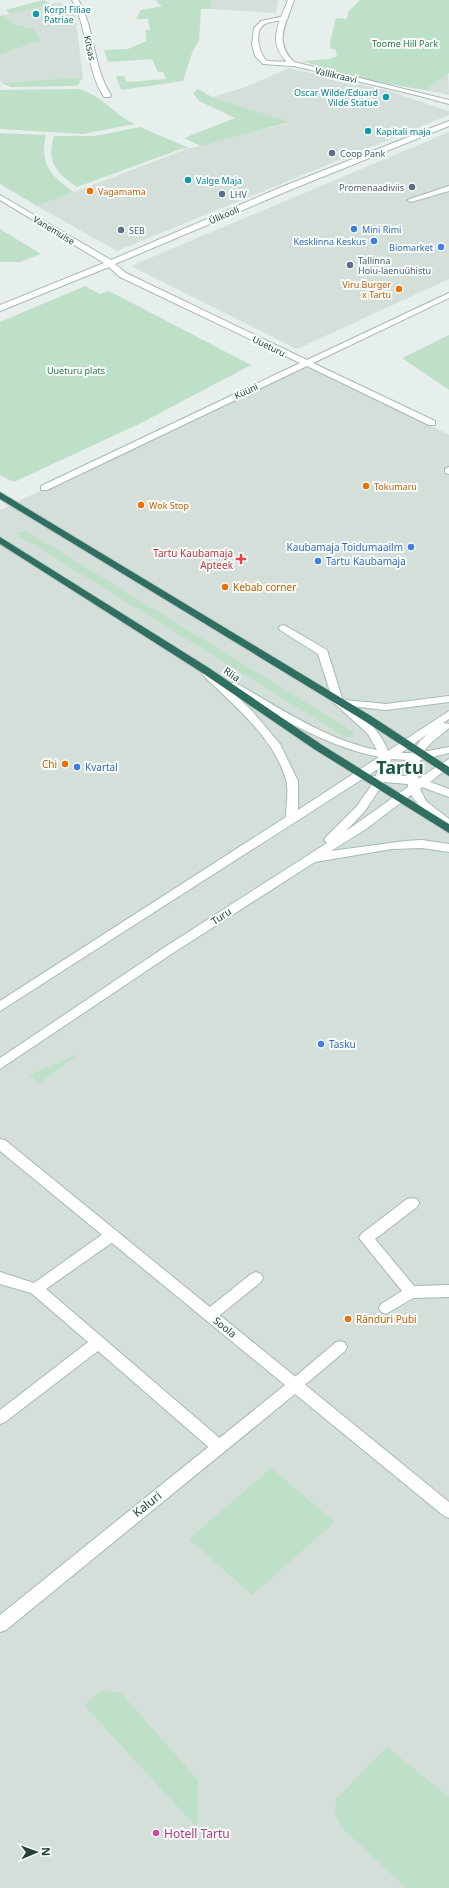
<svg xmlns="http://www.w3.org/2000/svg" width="449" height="1888" viewBox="0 0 449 1888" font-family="'Noto Sans',sans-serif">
	<rect width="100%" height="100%" fill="#e6efeb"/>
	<path fill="#d4dfda" d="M 212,0 L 278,0 L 276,13 L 211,9 Z
		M 60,2 L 75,14 L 83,77 L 2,83 L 0,80 L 0,16 Z
		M 289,68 L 389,91 L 449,111 L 449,115 L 117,251 L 37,206 L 187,149 L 289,123 L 212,97 L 246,87 Z
		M 448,73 L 449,95 L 426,90 Z
		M 449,132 L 449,279 L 297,349 L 131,266 Z
		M 306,363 L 449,435 L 449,1888 L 0,1888 L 0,510 Z"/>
	<path fill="#bfe0c8" d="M 43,0 L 51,4 L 10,14 L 6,10 Z
		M 155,0 L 212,0 L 211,9 L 201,9 L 199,40 L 192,53 L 183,81 L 121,90 L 116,76 L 124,76 L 127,82 L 166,79 L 163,72 L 158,72 L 152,59 L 108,62 L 104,50 L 128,49 L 146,41 L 146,30 L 150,30 L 148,19 L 136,19 L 141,10 L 162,6 Z
		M 360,0 L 449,0 L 449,73 L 426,90 C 385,84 342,76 303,61 L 329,59 L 337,56 L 335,49 L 331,49 L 330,42 L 336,18 L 347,19 L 348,12 Z
		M 3,15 L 17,26 L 21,25 L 27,29 L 32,28 L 41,42 L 31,43 L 0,55 L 0,16 Z
		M 83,77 L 78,85 L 72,86 L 11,87 L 2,83 Z
		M 79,89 C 102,95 114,115 135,124 L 83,134 L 0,129 L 0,90 Z
		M 198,89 L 212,97 L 290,122 L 201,146 L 184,138 L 235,118 L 199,101 L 193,93 Z
		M 140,127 L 189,148 L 181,149 L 77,187 C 57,173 46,162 54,136 L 95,136 Z
		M 0,133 L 46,135 C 39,164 51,176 74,192 L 37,206 L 0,184 Z
		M 0,229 L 41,254 L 20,262 L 0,262 Z
		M 85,286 L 100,294 L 109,291 L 251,365 L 141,423 L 14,482 L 0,475 L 0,322 Z
		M 449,335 L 449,390 L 402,358 Z
		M 25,530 L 354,732 L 354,734 L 350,737 L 345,737 L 16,534 Z
		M 80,1053 L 40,1083 L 29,1075 Z
		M 271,1468 L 335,1522 L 252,1595 L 189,1539 Z
		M 105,1691 L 121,1693 L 198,1780 L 197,1828 L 84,1705 L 98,1693 Z
		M 387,1747 L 449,1797 L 449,1888 L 406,1888 L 340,1826 L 335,1812 L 336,1799 Z"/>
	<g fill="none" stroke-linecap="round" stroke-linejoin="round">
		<defs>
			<path id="lane" d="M 285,16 L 288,18 L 287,19 C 281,21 271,21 265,24 C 253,30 259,54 267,61 L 292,62 L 296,64 L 292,66 L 263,64 L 255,56 L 252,44 L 254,28 L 261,21 Z
				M 449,186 L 449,191 L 411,202 L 407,200 Z
				M 449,467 L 449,474 L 445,473 L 445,469 Z
				M 284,625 L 327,650 L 343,701 L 342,703 L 334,703 L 333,701 L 318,654 L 280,630 L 279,628 L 280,626 Z
				M 412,1198 L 417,1199 L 419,1203 L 417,1207 L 375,1239 L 414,1286 L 449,1285 L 449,1297 L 413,1298 L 386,1314 L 381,1312 L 379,1308 L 381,1304 L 402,1291 L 359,1238 L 361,1234 L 407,1199 Z
				M 112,1230 L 117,1231 L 119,1235 L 117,1239 L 46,1289 L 223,1441 L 225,1446 L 223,1451 L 218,1452 L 213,1451 L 98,1351 L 5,1422 L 0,1424 L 0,1410 L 88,1342 L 31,1293 L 0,1284 L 0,1272 L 34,1283 L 107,1231 Z
				M 256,1272 L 261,1274 L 263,1278 L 261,1282 L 215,1319 L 210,1321 L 205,1319 L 203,1315 L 205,1311 L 251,1274 Z
				M 340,1341 L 345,1343 L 347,1347 L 345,1351 L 300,1389 L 295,1391 L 290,1389 L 288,1385 L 290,1381 L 335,1343 Z"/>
			<path id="street" d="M 72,0 L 78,0 C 96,30 92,66 111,95 L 110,97 L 104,97 C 85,67 89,30 72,0 Z
				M 288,0 L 294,0 C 286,24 273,42 294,62 L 449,100 L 449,104 L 420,96 L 290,65 C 266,43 278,26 288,0 Z
				M 449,121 L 449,126 L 290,190 L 115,264 L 126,273 L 307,360 L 449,293 L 449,298 L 313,363 L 435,421 L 435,425 L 429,425 L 307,366 L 47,490 L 41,490 L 41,486 L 300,363 L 120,277 L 109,267 L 0,311 L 0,305 L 104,263 L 0,200 L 0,195 L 111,260 L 284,186 Z
				M 0,1139 L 5,1140 L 449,1502 L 449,1518 L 444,1516 L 295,1394 L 6,1630 L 0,1632 L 0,1615 L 285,1385 L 0,1151 Z"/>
			<path id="secondary" d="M 207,670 L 211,671 L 253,712 L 280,744 L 298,781 L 298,810 L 379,757 C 324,746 276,715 228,687 L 227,685 L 228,683 L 236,683 C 280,708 326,740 377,750 L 368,734 L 334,703 L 333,701 L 334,699 L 386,704 L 449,696 L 449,702 L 386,710 L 350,706 C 366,719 381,732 388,751 L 449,711 L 449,719 L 443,723 L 449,724 L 449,728 L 431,743 L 423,752 L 449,747 L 449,753 L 420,760 L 418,779 L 449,759 L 449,767 L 430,782 L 449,789 L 449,797 L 422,787 L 420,789 L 426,801 L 449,819 L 449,829 L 424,812 L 411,795 L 366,829 L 331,851 L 405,841 L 422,840 L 449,844 L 449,852 L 422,848 L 392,849 L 315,862 L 173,953 L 0,1069 L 0,1058 L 165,947 L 327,843 L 324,840 L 326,837 L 357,806 L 373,783 L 368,780 L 370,777 L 376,776 L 378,769 L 0,1011 L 0,1001 L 286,817 C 286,806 289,791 286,780 C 274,737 234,706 203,675 L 202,673 L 203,671 ZM 429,733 L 420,741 L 412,753 L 401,753 ZM 391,759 L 409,760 L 407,776 L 387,775 ZM 384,782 L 408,784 L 408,787 L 346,831 L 365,811 Z"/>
			<path id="highway" d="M 0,492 L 371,716 L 449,767 L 449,776 L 363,720 L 0,499 Z
				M 0,537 L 209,668 L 322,745 L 449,824 L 449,833 L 314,749 L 201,672 L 0,544 Z"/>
		</defs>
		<use href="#lane" stroke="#a8b8b2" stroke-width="2"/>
		<use href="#street" stroke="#a8b8b2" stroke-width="2"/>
		<use href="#secondary" stroke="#a4bbb3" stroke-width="2"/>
		<use href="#highway" stroke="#c2cac8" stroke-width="2"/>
		<use href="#lane" fill="#fff" fill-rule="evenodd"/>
		<use href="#street" fill="#fff" fill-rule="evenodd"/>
		<use href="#secondary" fill="#fff" fill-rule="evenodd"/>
		<use href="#highway" fill="#2f6f62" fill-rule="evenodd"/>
	</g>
	<g fill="#0f9aa8" stroke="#f7fbf9" stroke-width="1.5">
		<circle cx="36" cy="14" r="4"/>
		<circle cx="386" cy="97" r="4"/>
		<circle cx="368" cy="131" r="4"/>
		<circle cx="188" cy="180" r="4"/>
	</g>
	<g fill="#5c6f8a" stroke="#f7fbf9" stroke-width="1.5">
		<circle cx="332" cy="153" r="4"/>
		<circle cx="412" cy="187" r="4"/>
		<circle cx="222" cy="194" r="4"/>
		<circle cx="121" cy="230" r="4"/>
		<circle cx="350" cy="265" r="4"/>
	</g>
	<g fill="#e8710a" stroke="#f7fbf9" stroke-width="1.5">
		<circle cx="90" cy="191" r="4"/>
		<circle cx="399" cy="289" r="4"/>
		<circle cx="366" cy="486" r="4"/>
		<circle cx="141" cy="505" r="4"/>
		<circle cx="225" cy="587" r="4"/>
		<circle cx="65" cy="764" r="4"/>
		<circle cx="348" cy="1319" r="4"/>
	</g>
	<g fill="#3f7fe0" stroke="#f7fbf9" stroke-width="1.5">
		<circle cx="354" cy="229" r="4"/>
		<circle cx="374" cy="241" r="4"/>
		<circle cx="441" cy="247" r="4"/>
		<circle cx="411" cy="547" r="4"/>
		<circle cx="318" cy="561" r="4"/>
		<circle cx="77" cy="767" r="4"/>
		<circle cx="321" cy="1044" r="4"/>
	</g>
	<path fill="#e0444e" stroke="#f7fbf9" stroke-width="1.5" d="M239 553h4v4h4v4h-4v4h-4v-4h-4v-4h4z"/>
	<circle fill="#d1479c" stroke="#f7fbf9" stroke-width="1.5" cx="156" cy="1833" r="4"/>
	<g text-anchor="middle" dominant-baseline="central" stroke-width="4" stroke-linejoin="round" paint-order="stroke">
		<g font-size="9" fill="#0d838f" stroke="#f7fbf9" text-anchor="start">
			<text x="44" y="9">Korp! Filiae<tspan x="44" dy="10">Patriae</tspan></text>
			<text x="378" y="92" text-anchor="end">Oscar Wilde/Eduard<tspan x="378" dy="10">Vilde Statue</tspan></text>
			<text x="376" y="131">Kapitali maja</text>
			<text x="196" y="180">Valge Maja</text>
		</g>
		<g font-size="9" fill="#2d7a4b" stroke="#f7fbf9">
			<text x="405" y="43">Toome Hill Park</text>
			<text x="76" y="370">Uueturu plats</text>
		</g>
		<g font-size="9" fill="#24423a" stroke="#f7fbf9">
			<text transform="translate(90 48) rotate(78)">Kitsas</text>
			<text transform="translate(336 75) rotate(13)">Vallikraavi</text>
			<text transform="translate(224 215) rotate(-23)">Ülikooli</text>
			<text transform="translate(54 230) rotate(31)">Vanemuise</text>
			<text transform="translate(269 346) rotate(26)">Uueturu</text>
			<text transform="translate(246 391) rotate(-25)">Küüni</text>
		</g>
		<g font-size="9" fill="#4e5e75" stroke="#f7fbf9" text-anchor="start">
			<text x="340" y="153">Coop Pank</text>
			<text x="404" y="187" text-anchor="end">Promenaadiviis</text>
			<text x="230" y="194">LHV</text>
			<text x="129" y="230">SEB</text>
			<text x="358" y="260">Tallinna<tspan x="358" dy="10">Hoiu-laenuühistu</tspan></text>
		</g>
		<g font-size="9" fill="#c56008" stroke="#f7fbf9" text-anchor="start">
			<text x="98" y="191">Vagamama</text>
			<text x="391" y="284" text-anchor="end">Viru Burger<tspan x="391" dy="10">x Tartu</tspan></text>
			<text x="374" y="486">Tokumaru</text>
			<text x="149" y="505">Wok Stop</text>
		</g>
		<g font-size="9" fill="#366cbe" stroke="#f7fbf9" text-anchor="end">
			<text x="362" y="229" text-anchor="start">Mini Rimi</text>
			<text x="366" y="241">Kesklinna Keskus</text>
			<text x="433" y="247">Biomarket</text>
		</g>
		<g font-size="10" fill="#366cbe" stroke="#f7fbf9" text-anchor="start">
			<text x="403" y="547" text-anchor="end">Kaubamaja Toidumaailm</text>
			<text x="326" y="561">Tartu Kaubamaja</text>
			<text x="85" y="767">Kvartal</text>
			<text x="329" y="1044">Tasku</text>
		</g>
		<g font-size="10" fill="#be3a42" stroke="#f7fbf9" text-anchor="end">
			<text x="233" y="553">Tartu Kaubamaja<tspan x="233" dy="12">Apteek</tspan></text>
		</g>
		<g font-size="10" fill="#c56008" stroke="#f7fbf9" text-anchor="start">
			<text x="233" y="587">Kebab corner</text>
			<text x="57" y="764" text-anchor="end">Chi</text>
			<text x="356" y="1319">Ränduri Pubi</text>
		</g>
		<g font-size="10" fill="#24423a" stroke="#f7fbf9">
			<text transform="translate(232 674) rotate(34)">Riia</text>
			<text transform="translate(221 916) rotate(-33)">Turu</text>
			<text transform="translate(225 1327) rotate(39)">Soola</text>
		</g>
		<g font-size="12" fill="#24423a" stroke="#f7fbf9">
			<text transform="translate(147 1504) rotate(-39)">Kaluri</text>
		</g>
		<g font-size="12" fill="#b23c85" stroke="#f7fbf9" text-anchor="start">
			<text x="164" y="1833">Hotell Tartu</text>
		</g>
		<g font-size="18" font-weight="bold" fill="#1f5548" stroke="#f7fbf9">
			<text x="400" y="767">Tartu</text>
		</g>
	</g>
	<g transform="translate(36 1852) rotate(88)" stroke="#f7fbf9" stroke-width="3" paint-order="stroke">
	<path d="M0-3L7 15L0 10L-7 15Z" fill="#24423a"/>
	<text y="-6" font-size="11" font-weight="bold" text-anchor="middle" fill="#24423a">N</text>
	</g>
</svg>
